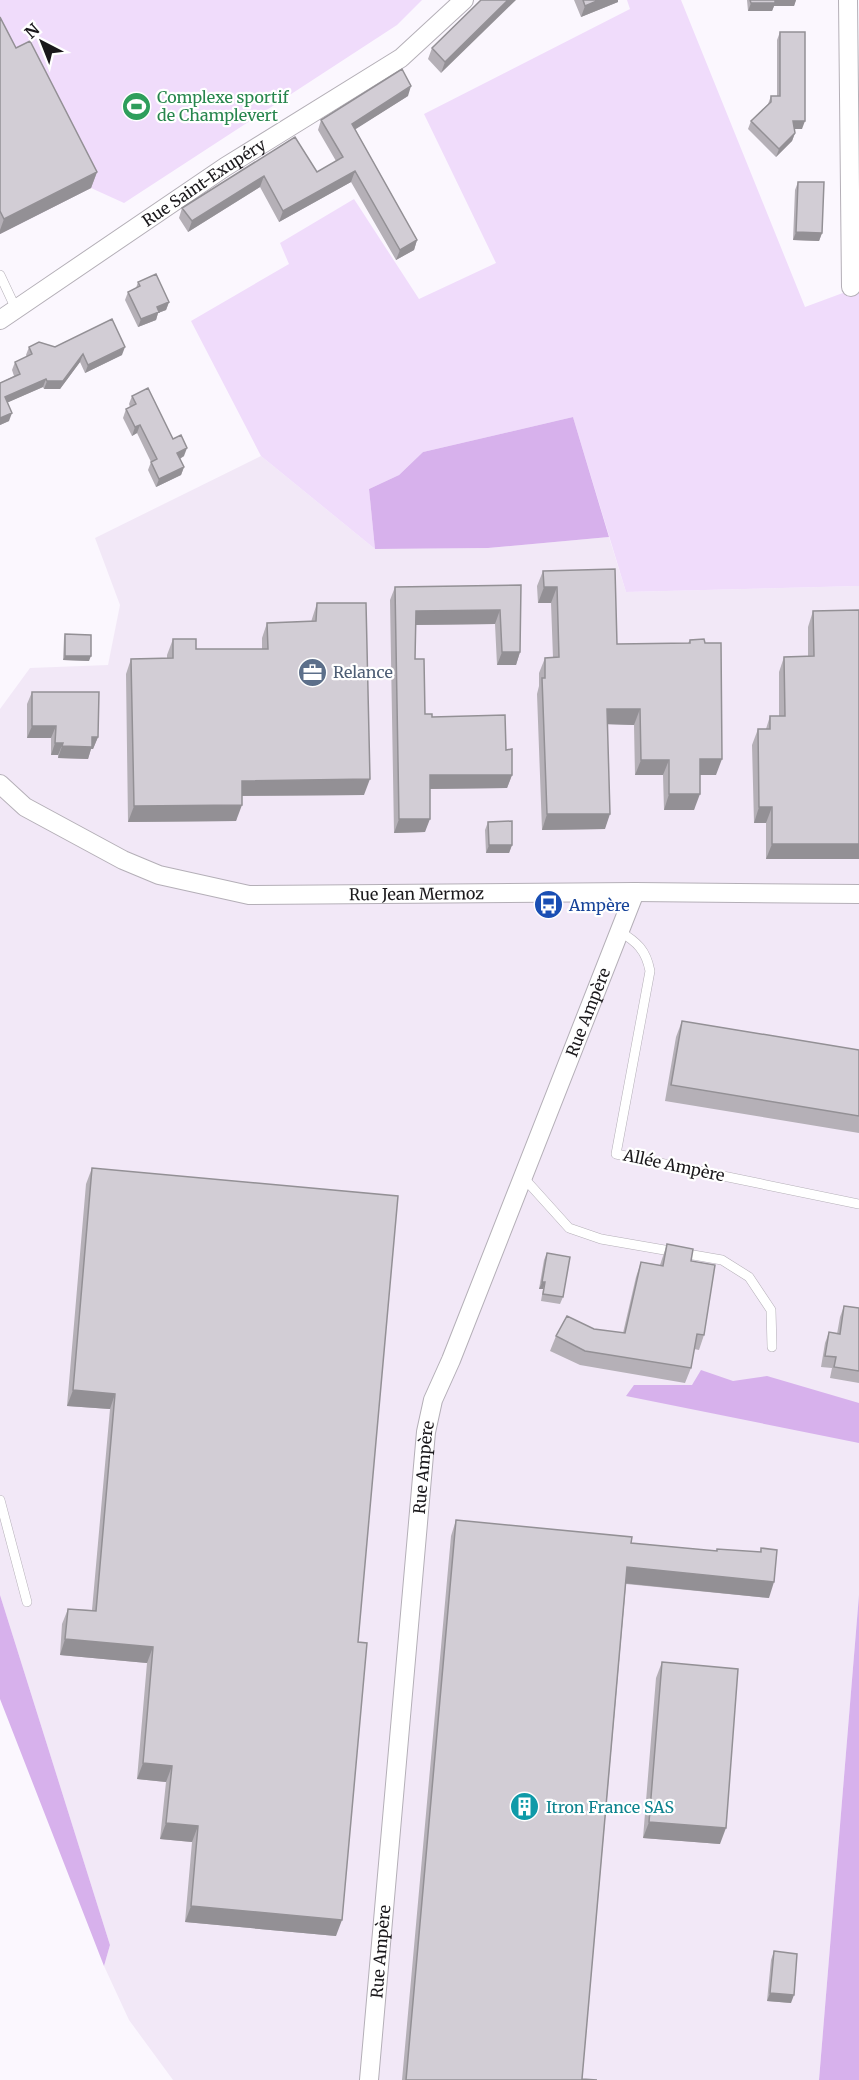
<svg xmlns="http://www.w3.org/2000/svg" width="859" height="2080" viewBox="0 0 859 2080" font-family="Merriweather,serif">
	<rect width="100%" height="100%" fill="#fbf7fe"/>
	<path fill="#f2e8f7" d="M 261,456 L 375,549 L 488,548 L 609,537 L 626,592 L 859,586 L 859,1595 L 819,2080 L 173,2080 L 129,2020 L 104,1966 L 110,1945 L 0,1595 L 0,709 L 30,668 L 108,665 L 120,605 L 95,538 Z"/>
	<path fill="#f0dcfb" d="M 0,0 L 422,0 L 397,25 L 124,203 L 91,188 L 0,234 Z
		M 627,0 L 681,0 L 805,307 L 859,287 L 859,586 L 626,592 L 573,417 L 423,452 L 399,475 L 369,489 L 375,549 L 261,456 L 191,321 L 289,264 L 280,243 L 354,199 L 419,299 L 496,263 L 424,114 L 630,9 Z"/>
	<path fill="#d7b1ec" d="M 573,417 L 609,537 L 488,548 L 375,549 L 369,489 L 399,475 L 423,452 Z
		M 701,1370 L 733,1381 L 767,1376 L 859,1403 L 859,1443 L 626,1396 L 634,1385 L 692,1385 Z
		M 0,1595 L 110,1945 L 104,1966 L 0,1699 Z
		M 859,1595 L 859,2080 L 819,2080 Z"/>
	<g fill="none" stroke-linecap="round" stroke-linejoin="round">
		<defs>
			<path id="lane" d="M 0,275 L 16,309
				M 619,931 C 637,942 646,950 650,971 L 616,1154 L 859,1204
				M 523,1177 L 569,1228 L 601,1239 L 722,1260 L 749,1277 L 771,1310 L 772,1347
				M 0,1500 L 27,1602"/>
			<g id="street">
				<path d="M 848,0 L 851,287"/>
				<path id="s1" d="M 0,320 L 225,167 L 401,58 L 464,0"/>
				<path id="s2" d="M 0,784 L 25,807 L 123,860 L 159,875 L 249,895 L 635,892 L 859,894"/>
				<path id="s3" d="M 369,2080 L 426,1432 L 433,1400 L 451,1360 L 635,892"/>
			</g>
		</defs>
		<use href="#lane" stroke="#b4afb7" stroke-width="10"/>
		<use href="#street" stroke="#b4afb7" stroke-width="20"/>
		<use href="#lane" stroke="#fff" stroke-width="9"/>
		<use href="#street" stroke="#fff" stroke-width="18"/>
	</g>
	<path fill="#b5b0b7" d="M 481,0 L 441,73 L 428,59 L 432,48 Z
		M 574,0 L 618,0 L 618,2 L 581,17 Z
		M 747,0 L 796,0 L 794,6 L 774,6 L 772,11 L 748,11 Z
		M 0,17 L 16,48 L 97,172 L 91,188 L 0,234 Z
		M 780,32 L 802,129 L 794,129 L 795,133 L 792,141 L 776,157 L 748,129 L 751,121 L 768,104 L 771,96 L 777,96 L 777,40 Z
		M 408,96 L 355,129 L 417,240 L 414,250 L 396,260 L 351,182 L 279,222 L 260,187 L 188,232 L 179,218 L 182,208 L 295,137 L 317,172 L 336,161 L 318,130 L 321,120 Z
		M 798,182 L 822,233 L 819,241 L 793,240 L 795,190 Z
		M 138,282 L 169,302 L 166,310 L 158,313 L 156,320 L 138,327 L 125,300 L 128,292 L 136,288 Z
		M 29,347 L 55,347 L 122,355 L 85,373 L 80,362 L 60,389 L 44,389 L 43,387 L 8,402 L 9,421 L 0,425 L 0,383 L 14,376 L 12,370 L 15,362 L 27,357 L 26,355 Z
		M 132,396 L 173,439 L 184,456 L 180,459 L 184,467 L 181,475 L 156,487 L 148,470 L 151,462 L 137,433 L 132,436 L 123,418 L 126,409 L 130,407 L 129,404 Z
		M 543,571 L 617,644 L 688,643 L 690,640 L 716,775 L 700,775 L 694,810 L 664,810 L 663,775 L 635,775 L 634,725 L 607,724 L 605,829 L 542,830 L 537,694 L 539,686 L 539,673 L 545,658 L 553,658 L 551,603 L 538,603 L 537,586 Z
		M 521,585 L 520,652 L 516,665 L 497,665 L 495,624 L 416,625 L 415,659 L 425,714 L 506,750 L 512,775 L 507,788 L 430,789 L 425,832 L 394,833 L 390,600 L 395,587 Z
		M 317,603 L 364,795 L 242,796 L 236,821 L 128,822 L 126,674 L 131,659 L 167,658 L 167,655 L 173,639 L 196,649 L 262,649 L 262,638 L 267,623 L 311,622 Z
		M 859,610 L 859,859 L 766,859 L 766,823 L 754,823 L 752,745 L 758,729 L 766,729 L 770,716 L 779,716 L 779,672 L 784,657 L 808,656 L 808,627 L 813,611 Z
		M 65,634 L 89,661 L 63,660 L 64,638 Z
		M 32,692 L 98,737 L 93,749 L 91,749 L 88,759 L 58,758 L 58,755 L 51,755 L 51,738 L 27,738 L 27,704 Z
		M 488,822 L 512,845 L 509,853 L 486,853 L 485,830 Z
		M 682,1021 L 859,1050 L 859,1133 L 665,1101 L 676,1037 Z
		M 92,1168 L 358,1642 L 336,1936 L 185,1922 L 192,1842 L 160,1839 L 166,1782 L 137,1779 L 147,1663 L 60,1655 L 62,1624 L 68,1609 L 92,1610 L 110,1409 L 67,1406 L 86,1184 Z
		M 667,1244 L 691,1261 L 704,1335 L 699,1350 L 694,1349 L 691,1368 L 685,1383 L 580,1365 L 550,1351 L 556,1336 L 594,1329 L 623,1333 L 636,1277 L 641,1262 L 660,1265 Z
		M 547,1253 L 563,1297 L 560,1304 L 541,1301 L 543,1289 L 539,1289 L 544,1260 Z
		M 844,1306 L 859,1308 L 859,1383 L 830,1378 L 832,1368 L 821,1367 L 825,1343 L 829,1332 L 837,1334 L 840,1317 Z
		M 456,1520 L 631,1543 L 716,1551 L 717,1549 L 760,1552 L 761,1548 L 769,1598 L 626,1584 L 582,2079 L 597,2080 L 402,2080 L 451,1536 Z
		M 662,1662 L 720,1844 L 643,1838 L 656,1678 Z
		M 774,1951 L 791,2003 L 767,2001 L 771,1960 Z"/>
	<path fill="#939095" d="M 508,0 L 516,0 L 441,73 L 445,62 Z
		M 599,0 L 618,0 L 618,2 L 581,17 L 585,6 Z
		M 775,0 L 796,0 L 794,6 L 774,6 L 772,11 L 748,11 L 751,3 Z
		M 411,86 L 408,96 L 348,134 L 352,124 Z
		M 793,121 L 805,121 L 802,129 L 790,129 Z
		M 795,133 L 792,141 L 776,157 L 779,149 Z
		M 355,171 L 351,182 L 279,222 L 283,211 Z
		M 97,172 L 91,188 L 0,234 L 0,230 L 4,219 Z
		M 264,176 L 260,187 L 188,232 L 192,221 Z
		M 796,232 L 822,233 L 819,241 L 793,240 Z
		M 417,240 L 414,250 L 396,260 L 400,250 Z
		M 169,302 L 166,310 L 158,313 L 156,320 L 138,327 L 141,319 L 157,307 Z
		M 125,347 L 122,355 L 85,373 L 88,365 Z
		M 83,354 L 80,362 L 60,389 L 44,389 L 47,381 Z
		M 46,379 L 43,387 L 2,405 L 5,397 Z
		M 12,413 L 9,421 L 0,425 L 0,418 Z
		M 140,425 L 137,433 L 132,436 L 135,427 Z
		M 187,448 L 184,456 L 174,462 L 177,453 Z
		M 184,467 L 181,475 L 156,487 L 159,479 Z
		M 544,587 L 557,587 L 551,603 L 538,603 Z
		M 500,610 L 495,624 L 411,625 L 416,611 Z
		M 502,652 L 520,652 L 516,665 L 497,665 Z
		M 65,656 L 91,656 L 89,661 L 63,660 Z
		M 607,709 L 640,709 L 634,725 L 601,724 Z
		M 32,726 L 56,726 L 51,738 L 27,738 Z
		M 92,737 L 98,737 L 93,749 L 91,749 L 88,759 L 58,758 L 62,746 Z
		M 55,743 L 63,743 L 58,755 L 51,755 Z
		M 700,759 L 722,759 L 716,775 L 695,775 Z
		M 641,760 L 669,760 L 663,775 L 635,775 Z
		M 430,775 L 512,775 L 507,788 L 425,789 Z
		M 370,779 L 364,795 L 236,796 L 242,781 Z
		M 669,794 L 700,794 L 694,810 L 664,810 Z
		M 242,805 L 236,821 L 128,822 L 134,806 Z
		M 759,807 L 772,807 L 766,823 L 754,823 Z
		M 547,814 L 610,814 L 605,829 L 542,830 Z
		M 399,819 L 430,819 L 425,832 L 394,833 Z
		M 772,844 L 859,844 L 859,859 L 766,859 Z
		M 489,845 L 512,845 L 509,853 L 486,853 Z
		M 542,1282 L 545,1282 L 543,1289 L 539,1289 Z
		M 73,1390 L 115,1394 L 110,1409 L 67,1406 Z
		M 627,1567 L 774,1582 L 769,1598 L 622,1583 Z
		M 65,1639 L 153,1647 L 147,1663 L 60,1655 Z
		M 143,1763 L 172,1766 L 166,1782 L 137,1779 Z
		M 649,1822 L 726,1828 L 720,1844 L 643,1838 Z
		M 166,1823 L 198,1826 L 192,1842 L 160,1839 Z
		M 191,1906 L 342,1920 L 336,1936 L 185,1922 Z
		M 770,1993 L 794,1995 L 791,2003 L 767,2001 Z"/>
	<path fill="#d2cdd5" stroke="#939095" stroke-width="1.5" d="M 481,0 L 508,0 L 445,62 L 432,48 Z
		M 583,0 L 599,0 L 585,6 Z
		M 750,0 L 775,0 L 775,3 L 751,3 Z
		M 0,17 L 16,48 L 30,41 L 97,172 L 4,219 L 0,211 Z
		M 780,32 L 805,32 L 805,121 L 793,121 L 795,133 L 779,149 L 751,121 L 771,102 L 771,96 L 780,96 Z
		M 402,69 L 411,86 L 352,124 L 417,240 L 400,250 L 355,171 L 283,211 L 264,176 L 192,221 L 182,208 L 295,137 L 317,172 L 343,157 L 321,120 Z
		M 798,182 L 824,182 L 822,233 L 796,232 Z
		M 156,274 L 169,302 L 157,307 L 159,312 L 141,319 L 128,292 L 140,286 L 138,282 Z
		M 112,319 L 125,347 L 88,365 L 83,354 L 63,381 L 47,381 L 46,379 L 5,397 L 12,413 L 0,418 L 0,383 L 20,374 L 15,362 L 32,354 L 29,347 L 39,342 L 55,347 Z
		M 148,388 L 173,439 L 181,435 L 187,448 L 177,453 L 184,467 L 159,479 L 151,462 L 157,459 L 140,425 L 135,427 L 126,409 L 136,404 L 132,396 Z
		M 615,569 L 617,644 L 690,643 L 690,640 L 704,639 L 705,643 L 721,643 L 722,759 L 700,759 L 700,794 L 669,794 L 669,760 L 641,760 L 640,709 L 607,709 L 610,814 L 547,814 L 542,678 L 545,678 L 545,658 L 559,657 L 557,587 L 544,587 L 543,571 Z
		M 521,585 L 520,652 L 502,652 L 500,610 L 416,611 L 415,659 L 424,659 L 425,714 L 432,714 L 432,717 L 505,715 L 506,750 L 512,749 L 512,775 L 430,775 L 430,819 L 399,819 L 395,587 Z
		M 317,603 L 366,603 L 370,779 L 242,781 L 242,805 L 134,806 L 131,659 L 173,658 L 173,639 L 196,639 L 196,649 L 268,649 L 267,623 L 316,621 Z
		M 859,610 L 859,844 L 772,844 L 772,807 L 759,807 L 758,729 L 770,729 L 770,716 L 785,716 L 784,657 L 814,656 L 813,611 Z
		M 65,634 L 91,635 L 91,656 L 65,656 Z
		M 32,692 L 99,692 L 98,737 L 92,737 L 92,747 L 62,746 L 63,743 L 55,743 L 56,726 L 32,726 Z
		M 512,821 L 512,845 L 489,845 L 488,822 Z
		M 682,1021 L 859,1050 L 859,1116 L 671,1085 Z
		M 92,1168 L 398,1196 L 358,1642 L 367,1643 L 342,1920 L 191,1906 L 198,1826 L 166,1823 L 172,1766 L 143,1763 L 153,1647 L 65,1639 L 68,1609 L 96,1611 L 115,1394 L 73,1390 Z
		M 667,1244 L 693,1249 L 691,1261 L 715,1265 L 704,1335 L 697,1334 L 691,1368 L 585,1351 L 556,1336 L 567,1316 L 594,1329 L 625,1333 L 641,1262 L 663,1266 Z
		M 547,1253 L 570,1257 L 563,1297 L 543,1294 L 545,1282 L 542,1282 Z
		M 844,1306 L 859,1308 L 859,1371 L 834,1367 L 836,1357 L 825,1356 L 829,1332 L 840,1334 Z
		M 456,1520 L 632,1537 L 631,1543 L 717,1551 L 717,1549 L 761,1552 L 761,1548 L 777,1550 L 774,1582 L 627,1567 L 582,2079 L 597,2080 L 406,2080 Z
		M 662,1662 L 738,1669 L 726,1828 L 649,1822 Z
		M 774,1951 L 797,1954 L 794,1995 L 770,1993 Z"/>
	<defs>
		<symbol id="stadium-disc" viewBox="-11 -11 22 22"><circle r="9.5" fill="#2e9e5b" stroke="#fff"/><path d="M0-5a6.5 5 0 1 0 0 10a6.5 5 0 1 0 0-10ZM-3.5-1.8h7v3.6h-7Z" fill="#fff"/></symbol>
		<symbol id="office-disc" viewBox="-11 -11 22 22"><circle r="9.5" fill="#5c6f8a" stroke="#fff"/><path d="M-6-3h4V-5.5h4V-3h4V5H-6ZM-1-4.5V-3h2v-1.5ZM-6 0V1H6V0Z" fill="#fff"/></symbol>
		<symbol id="bus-disc" viewBox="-11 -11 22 22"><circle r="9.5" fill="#1a4fb4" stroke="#fff"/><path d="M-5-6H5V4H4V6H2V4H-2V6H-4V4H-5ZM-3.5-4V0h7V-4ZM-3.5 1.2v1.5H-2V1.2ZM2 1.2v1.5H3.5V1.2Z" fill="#fff"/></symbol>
		<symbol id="building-disc" viewBox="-11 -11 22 22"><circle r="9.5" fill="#0f9aa8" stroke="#fff"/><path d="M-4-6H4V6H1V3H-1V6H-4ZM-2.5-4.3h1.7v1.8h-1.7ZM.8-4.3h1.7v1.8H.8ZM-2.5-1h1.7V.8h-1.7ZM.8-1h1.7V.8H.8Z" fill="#fff"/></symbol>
	</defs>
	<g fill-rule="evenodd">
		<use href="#stadium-disc" x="120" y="90" width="33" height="33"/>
		<use href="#office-disc" x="296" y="656" width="33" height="33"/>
		<use href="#bus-disc" x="532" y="888" width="33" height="33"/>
		<use href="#building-disc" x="508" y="1790" width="33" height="33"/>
	</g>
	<g text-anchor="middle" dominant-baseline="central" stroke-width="4.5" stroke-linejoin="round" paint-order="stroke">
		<g font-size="16" fill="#27864d" stroke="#fff" text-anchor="start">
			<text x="157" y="97">Complexe sportif<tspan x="157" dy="18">de Champlevert</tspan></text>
		</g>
		<g font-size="16" fill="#1a181b" stroke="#fff">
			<text stroke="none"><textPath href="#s1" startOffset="246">Rue Saint-Exupéry</textPath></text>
			<text stroke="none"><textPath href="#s2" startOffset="444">Rue Jean Mermoz</textPath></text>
			<text stroke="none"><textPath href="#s3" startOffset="1101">Rue Ampère</textPath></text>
			<text transform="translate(674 1165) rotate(12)">Allée Ampère</text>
			<text stroke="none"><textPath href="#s3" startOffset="615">Rue Ampère</textPath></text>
			<text stroke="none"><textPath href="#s3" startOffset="129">Rue Ampère</textPath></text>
		</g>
		<g font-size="16" fill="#4e5e75" stroke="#fff" text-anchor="start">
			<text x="333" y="672">Relance</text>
		</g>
		<g font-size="16" fill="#164399" stroke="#fff" text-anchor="start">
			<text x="569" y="905">Ampère</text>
		</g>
		<g font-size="16" fill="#0d838f" stroke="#fff" text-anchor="start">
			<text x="546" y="1807">Itron France SAS</text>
		</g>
	</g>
	<g transform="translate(42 42) rotate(318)" stroke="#ffffff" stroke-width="4.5" paint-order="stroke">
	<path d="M0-4.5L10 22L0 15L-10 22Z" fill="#1a181b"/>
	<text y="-9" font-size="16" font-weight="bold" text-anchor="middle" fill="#1a181b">N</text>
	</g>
</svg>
